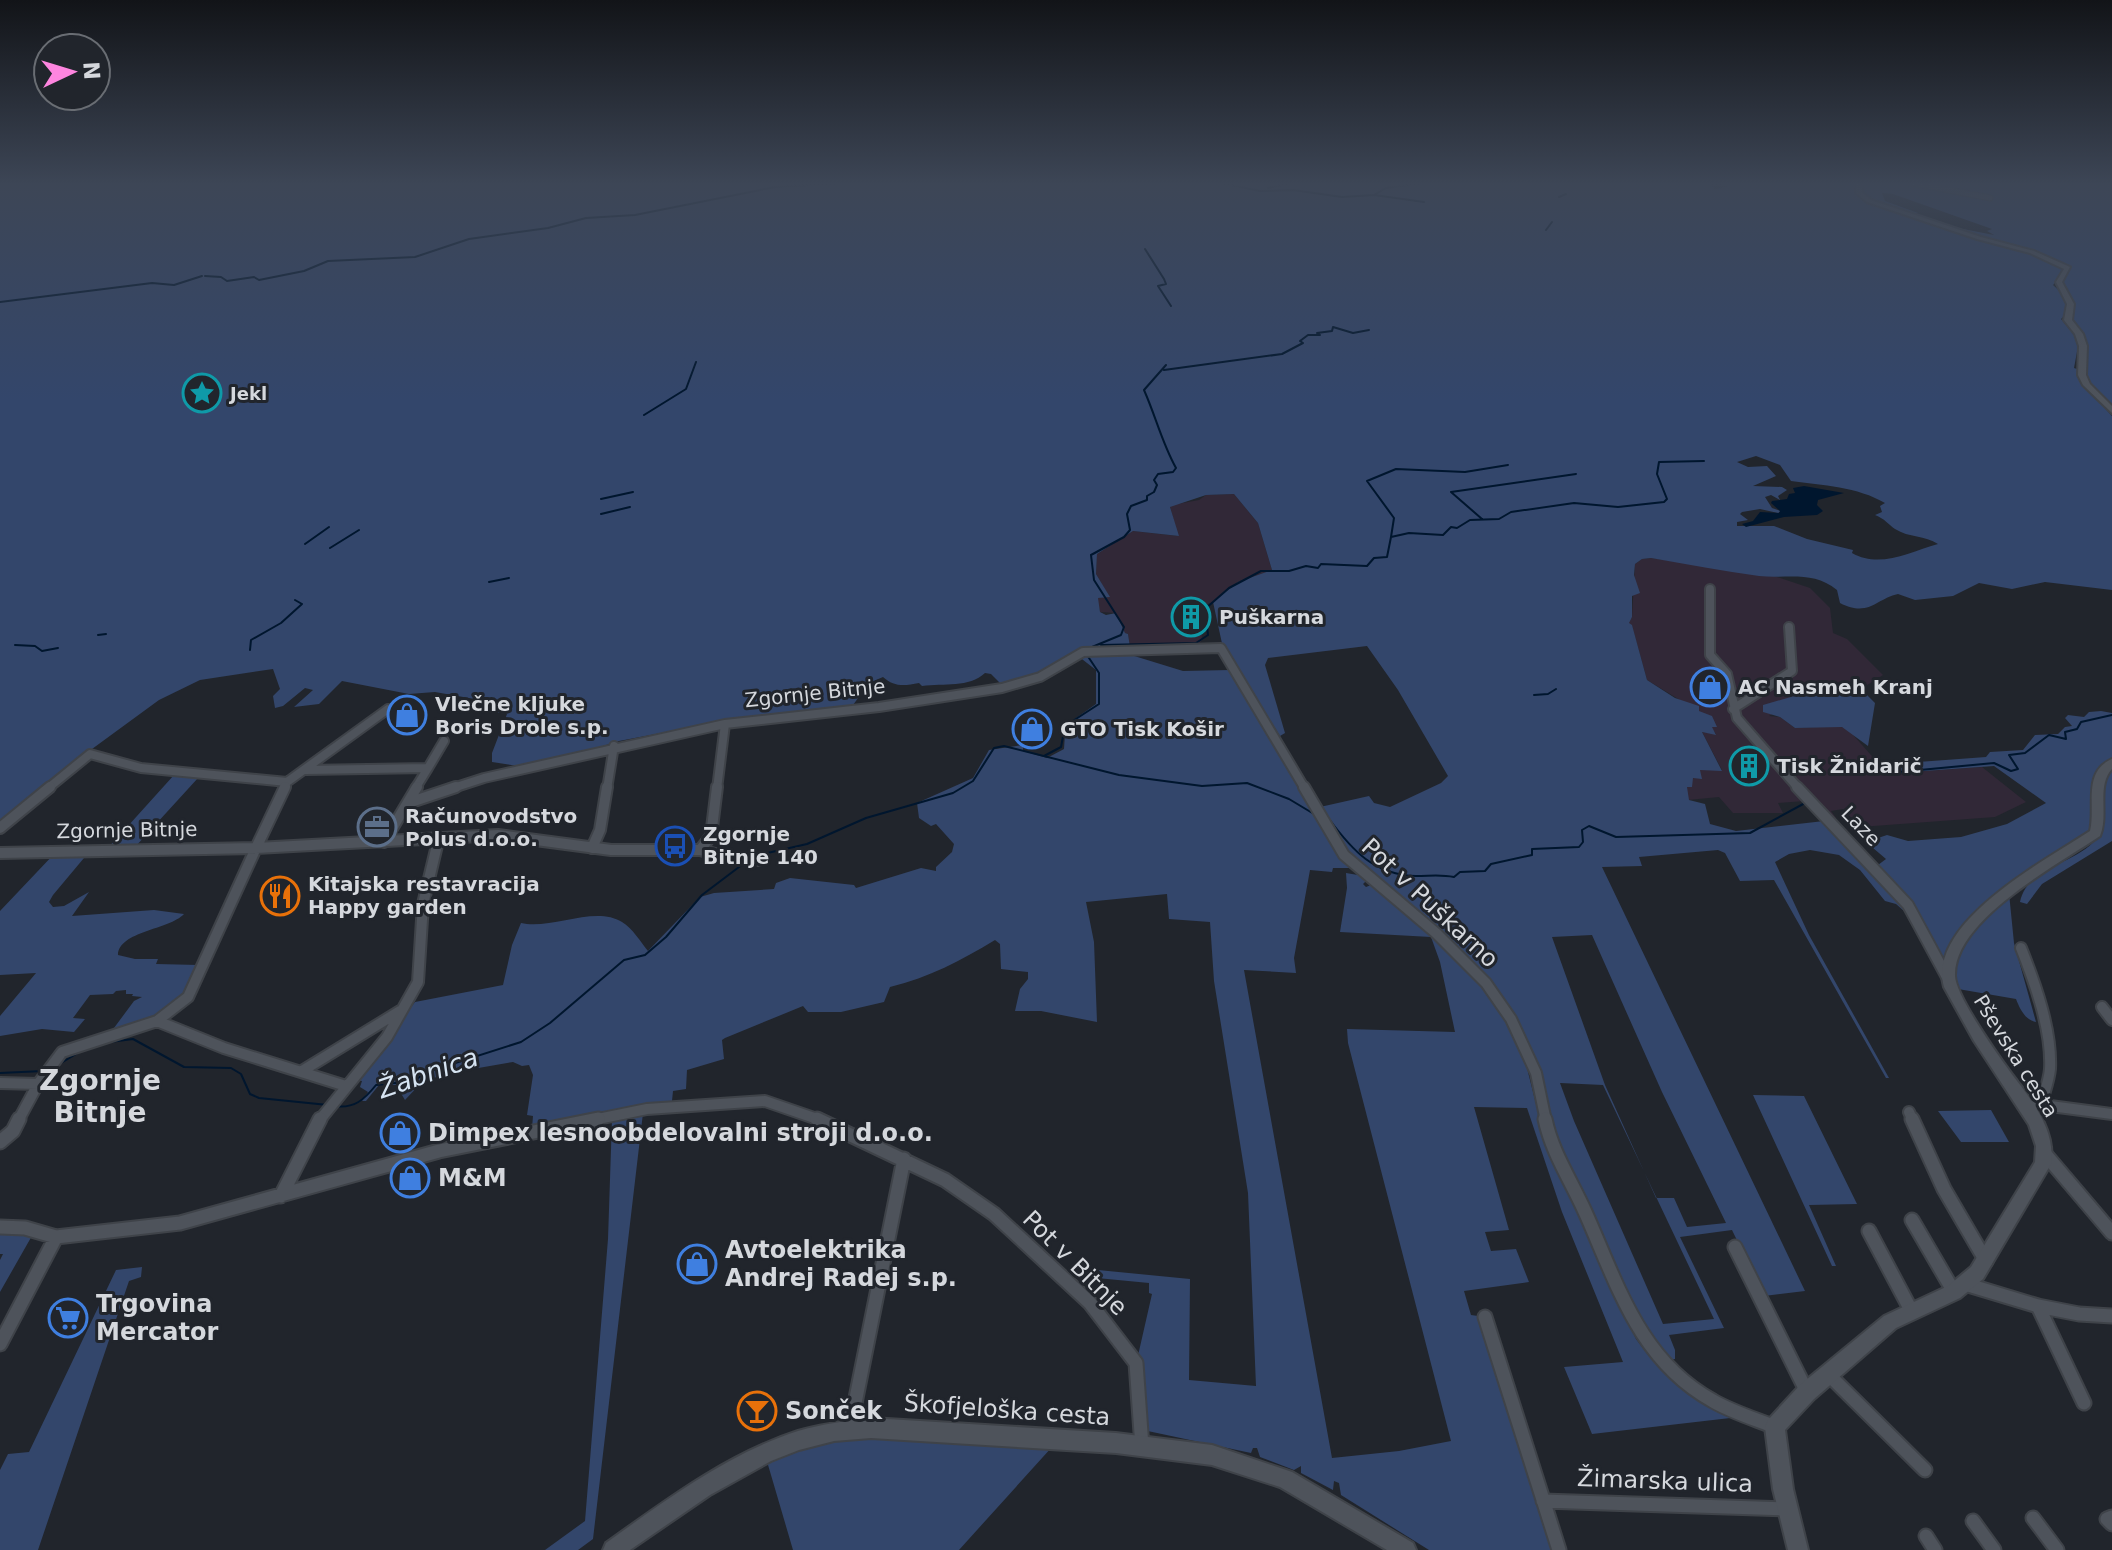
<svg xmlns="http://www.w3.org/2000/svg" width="2112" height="1550" viewBox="0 0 2112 1550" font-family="'DejaVu Sans',sans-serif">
	<rect width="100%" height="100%" fill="#21252c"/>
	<path fill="#312837" d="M 1234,494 L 1258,523 L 1272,570 L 1238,582 L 1213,602 L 1200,607 L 1202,640 L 1197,646 L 1130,647 L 1128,634 L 1125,633 L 1116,613 L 1100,612 L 1097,598 L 1109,596 L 1096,574 L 1097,554 L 1133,531 L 1178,536 L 1170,507 L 1172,505 L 1199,500 L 1206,495 Z
		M 1651,558 L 1774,576 L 1810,588 L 1830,608 L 1833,633 L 1847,639 L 1883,675 L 1861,689 L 1842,682 L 1810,692 L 1769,716 L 1780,717 L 1795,728 L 1836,726 L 1847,728 L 1886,772 L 1906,775 L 1911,772 L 1982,767 L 2026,802 L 1995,817 L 1860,827 L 1843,809 L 1831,811 L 1836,818 L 1824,821 L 1805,801 L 1778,803 L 1783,813 L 1733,813 L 1719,797 L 1688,800 L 1686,787 L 1700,770 L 1722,770 L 1702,732 L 1716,734 L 1698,711 L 1647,680 L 1632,626 L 1628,624 L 1632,617 L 1635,564 L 1642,559 Z"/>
	<path fill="#33466b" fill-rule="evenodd" d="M 0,183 L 1709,183 L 1715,189 L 1727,187 L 1721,183 L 1855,183 L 1861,197 L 1876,204 L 1861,193 L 1861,183 L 2112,183 L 2112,408 L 2089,383 L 2086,367 L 2088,350 L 2071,319 L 2075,303 L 2062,284 L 2071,268 L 2051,258 L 2010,245 L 2053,261 L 2066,270 L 2053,285 L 2066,297 L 2068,312 L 2061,319 L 2079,341 L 2074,368 L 2077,369 L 2083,384 L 2112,416 L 2112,590 L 2045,582 L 2012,589 L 1979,583 L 1953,596 L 1915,600 L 1898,594 C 1877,598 1869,618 1840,603 L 1837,590 C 1813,570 1787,579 1759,576 C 1723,571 1687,564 1651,558 L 1642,559 L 1635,564 L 1634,575 L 1640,593 L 1632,596 L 1632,617 L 1629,623 L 1632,625 L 1647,680 L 1675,698 L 1699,706 L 1699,711 L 1712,716 L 1717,727 L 1712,727 L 1716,735 L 1702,732 L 1722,771 L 1700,770 L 1702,779 L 1693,778 L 1692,787 L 1687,787 L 1689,800 L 1705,804 L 1710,824 L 1736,831 L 1824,821 L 1906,907 L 1913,919 L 1896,904 L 1885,901 L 1860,870 L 1839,855 L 1810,850 L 1789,854 L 1775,862 L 1809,935 L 1889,1078 L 1886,1078 L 1774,880 L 1740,881 L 1725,853 L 1718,850 L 1639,857 L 1642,866 L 1602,867 L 1805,1291 L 1764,1296 L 1732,1230 L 1680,1237 L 1724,1328 L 1669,1335 L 1675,1350 L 1675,1359 L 1670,1360 L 1647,1333 L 1556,1145 L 1531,1050 L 1506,1004 L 1350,859 L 1320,807 L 1369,796 L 1374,803 L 1390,807 L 1441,783 L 1448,776 L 1398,690 L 1367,646 L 1268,658 L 1265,665 L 1285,733 L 1280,736 L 1223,648 L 1213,602 L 1238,582 L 1272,570 L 1258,523 L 1234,494 L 1206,495 L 1170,507 L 1179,536 L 1133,531 L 1097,554 L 1096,574 L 1110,597 L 1098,598 L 1100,612 L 1106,615 L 1116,613 L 1125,633 L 1128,634 L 1130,647 L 1084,651 L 1031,676 L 1000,683 L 991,674 L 985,673 C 969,688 944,683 922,686 L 919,683 C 904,686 894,687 883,677 L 869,683 L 853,705 L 730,720 L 619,741 L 532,768 L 492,762 L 492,753 L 507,714 L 482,710 L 480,700 L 435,692 L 409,694 L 342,681 L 319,704 L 294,707 L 313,690 L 305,688 L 283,706 L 275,708 L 273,696 L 280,689 L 273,669 L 200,680 L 159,700 L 92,749 L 0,824 ZM 1882,193 L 1893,194 L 1992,229 L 1987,231 L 1994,235 L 1953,227 L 1972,235 L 1898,213 L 1918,213 L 1885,201 ZM 1756,456 L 1780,465 L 1791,481 C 1822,485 1858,487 1885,503 L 1880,506 L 1882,512 L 1875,515 C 1885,519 1888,524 1895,529 C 1909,538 1925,535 1938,544 C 1909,552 1880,569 1852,553 L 1853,550 L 1807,539 L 1774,526 L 1737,526 L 1737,522 L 1748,520 L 1740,514 L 1742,512 L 1760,509 L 1778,513 L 1781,511 L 1772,508 L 1765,497 L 1771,495 L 1780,500 L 1778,496 L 1787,490 L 1782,487 L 1753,486 L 1776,476 L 1767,466 L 1748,467 L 1737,462 ZM 1592,935 L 1662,1092 L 1726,1223 L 1687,1227 L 1674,1198 L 1656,1198 L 1605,1085 L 1552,937 ZM 1560,1083 L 1603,1085 L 1714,1319 L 1663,1324 L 1574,1121 Z
		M 1118,651 L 1183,671 L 1230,670 L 1276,741 L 1333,848 L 1350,868 L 1333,868 L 1332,872 L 1310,870 L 1294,958 L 1296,973 L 1244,970 L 1332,1458 L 1399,1451 L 1451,1441 L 1348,1043 L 1347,1029 L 1455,1032 L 1440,962 L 1431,937 L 1340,932 L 1347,888 L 1346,873 L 1358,875 L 1366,881 L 1363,884 L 1366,887 L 1371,885 L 1431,933 L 1480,981 L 1510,1025 L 1525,1060 L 1542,1128 L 1636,1339 C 1664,1378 1694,1400 1739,1417 L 1592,1434 L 1564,1367 L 1623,1362 L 1562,1212 L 1527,1108 L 1474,1107 L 1509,1230 L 1485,1232 L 1491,1251 L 1516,1249 L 1529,1282 L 1464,1291 L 1471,1315 L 1478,1316 L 1551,1550 L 1429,1550 L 1341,1495 L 1339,1483 L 1334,1481 L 1333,1490 L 1301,1473 L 1301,1466 L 1294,1470 L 1260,1457 L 1257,1448 L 1253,1448 L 1251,1453 L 1143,1430 L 1137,1360 L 1152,1294 L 1149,1293 L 1149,1283 L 1097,1278 L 1098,1270 L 1190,1279 L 1189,1380 L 1256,1386 L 1248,1193 L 1214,981 L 1210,922 L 1169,919 L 1167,894 L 1086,902 L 1094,942 L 1097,1022 L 1041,1011 L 1015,1011 L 1020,989 L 1028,979 L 1028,972 L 1001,969 L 1000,944 L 995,940 C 960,961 930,977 890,987 L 884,1002 L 841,1012 L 808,1012 L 803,1006 L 725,1038 L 722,1040 L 724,1059 L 687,1070 L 686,1089 L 673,1091 L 672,1101 L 532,1128 L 533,1116 L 527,1115 L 533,1075 L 529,1065 L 522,1066 L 513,1062 L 444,1074 L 421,1083 L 405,1100 L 396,1085 L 379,1085 L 366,1101 L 362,1101 L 368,1092 L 360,1087 L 362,1081 L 354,1080 L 415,1002 L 503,985 L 512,945 L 521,923 C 551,930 595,905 622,922 C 633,929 640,941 648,951 L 700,897 L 714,893 L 774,889 L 776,883 L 790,878 L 854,885 L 856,888 L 921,868 L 936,871 L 936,867 L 952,852 L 954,844 L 936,824 L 931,826 L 919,818 L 917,803 L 973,778 L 989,750 L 1023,745 L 1023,751 L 1047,758 L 1064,749 L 1065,734 L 1059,734 L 1059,730 L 1096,704 L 1096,670 L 1078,656 Z
		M 1842,682 L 1861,689 L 1875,703 L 1868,746 L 1842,727 L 1795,728 L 1780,717 L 1763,712 L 1763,705 Z
		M 2101,711 L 2112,713 L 2112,758 C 2082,771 2101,801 2092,825 C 2086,841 2026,880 2009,893 L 2014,943 L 2036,1022 C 2025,1020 2020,1009 2016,999 L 1958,989 L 1920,915 L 1878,865 L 1886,859 L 1866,842 L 1887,835 L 1908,841 L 1961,837 L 2007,824 L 2046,803 L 1994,766 L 1911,772 L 1906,775 L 1894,770 L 1918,762 L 1986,757 L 1990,752 L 2023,750 L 2035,735 L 2058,734 L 2065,727 L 2072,726 L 2065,718 L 2068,715 L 2084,717 L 2089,712 Z
		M 2112,768 L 2112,841 L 2042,884 L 2027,904 L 2020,902 C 2027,865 2081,864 2099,835 C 2112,811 2092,791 2112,768 Z
		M 174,775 L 198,778 L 135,847 L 109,847 Z
		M 89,852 L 53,895 L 49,902 L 53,907 L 64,906 L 89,892 L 72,916 L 154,910 L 184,914 C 169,930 119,931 118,955 L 135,959 L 158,959 L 156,964 L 199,965 L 182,998 L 170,1008 L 148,1019 L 111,1032 L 134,1001 L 142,997 L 132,996 L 133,994 L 126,994 L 126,990 L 116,991 L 113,994 L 90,995 L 73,1018 L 85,1019 L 74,1032 L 42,1029 L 0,1036 L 0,1016 L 36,973 L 0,975 L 0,911 L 55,853 Z
		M 1753,1095 L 1804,1096 L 1857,1204 L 1809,1205 L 1836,1266 L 1832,1266 Z
		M 1991,1110 L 2009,1142 L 1961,1142 L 1938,1111 Z
		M 643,1113 L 593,1539 L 578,1550 L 545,1550 L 585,1521 L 608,1239 L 612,1119 Z
		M 0,1230 L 33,1234 L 0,1292 L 0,1260 L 3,1254 L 0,1254 Z
		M 142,1267 L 141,1277 L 129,1281 L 38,1550 L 0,1550 L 0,1470 L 8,1454 L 29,1452 L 116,1270 Z
		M 868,1435 L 1052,1447 L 959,1550 L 793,1550 L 766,1458 L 798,1447 Z"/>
	<path fill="#00162e" d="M 1804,486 L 1844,493 L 1818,500 L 1817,505 L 1823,511 L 1817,515 L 1784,517 L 1746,527 L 1742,524 L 1753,521 L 1760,512 L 1779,513 L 1780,511 L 1771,503 L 1772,501 L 1787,499 L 1789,494 L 1795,493 L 1793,488 Z"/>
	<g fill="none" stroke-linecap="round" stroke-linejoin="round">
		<path stroke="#00162e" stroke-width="2" d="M 1222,183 L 1260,191 L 1293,190 L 1342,197 L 1374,195 L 1386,188 L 1422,183
			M 1268,188 L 1291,183
			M 1374,195 L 1424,202
			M 1559,197 L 1566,194
			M 1546,230 L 1552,222
			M 1145,249 L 1164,279 L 1166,284 L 1158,286 L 1171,306
			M 205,276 L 221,277 L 227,281 L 254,277 L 259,280 L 304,271 L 328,261 L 415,257 L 469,239 L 548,228 L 586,218 L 635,215 L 775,187 L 839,183
			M 0,302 L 152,283 L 174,285 L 202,276
			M 1164,370 L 1282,354 L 1303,343 L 1300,341 L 1308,335 L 1320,335 L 1317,333 L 1332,331 L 1333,327 L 1353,333 L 1369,330
			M 644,415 L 686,389 L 696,362
			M 601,499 L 633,492
			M 601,514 L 630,507
			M 1482,519 L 1451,492 L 1576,474
			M 1391,537 L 1394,518 L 1367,481 L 1396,469 L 1465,472 L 1508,465
			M 305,544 L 329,527
			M 330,548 L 359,530
			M 489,582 L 509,578
			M 98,635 L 106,634
			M 15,645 L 35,646 L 42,651 L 58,648
			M 1101,645 L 1196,643 L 1208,635 L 1205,609 L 1229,588 L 1261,571 L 1289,571 L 1306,566 L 1318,568 L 1321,564 L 1367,566 L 1374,558 L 1387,557 L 1391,537 L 1409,533 L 1443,535 L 1451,527 L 1457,528 L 1470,520 L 1499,519 L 1511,512 L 1574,503 L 1618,507 L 1664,502 L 1667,499 L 1657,474 L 1659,462 L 1704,461
			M 1092,647 L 1121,635 L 1124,627 L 1094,580 L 1091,555 L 1124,537 L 1130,530 L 1127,514 L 1131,506 L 1147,500 L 1147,496 L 1154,492 L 1157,485 L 1154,480 L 1158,474 L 1173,472 L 1176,468 C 1162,443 1156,417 1144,390 L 1166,365
			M 250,650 L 251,640 L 281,623 L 302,604 L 295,600
			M 1534,695 L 1548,694 L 1556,689
			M 1044,756 L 1061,747 L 1065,726 L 1099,704 L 1099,673 L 1087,655
			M 1888,773 L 1994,763 L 2011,771 L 2018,769 L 2009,755 L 2025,753 L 2049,735 L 2066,739 L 2065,732 L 2077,729 L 2081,722 L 2112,715
			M 1329,819 C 1352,850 1374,875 1416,876 C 1430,876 1440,874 1454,877 L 1460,872 L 1485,871 L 1491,864 L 1532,855 L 1532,849 L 1579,847 L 1583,842 L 1582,830 L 1589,826 L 1616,837 L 1750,833 L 1805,803
			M 759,855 L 807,844 L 866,818 L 953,793 L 973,781 L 994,748 L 1004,746 L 1119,775 L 1202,786 L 1247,783 L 1289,799 L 1319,817
			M 110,1042 L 133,1039 L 184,1067 L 231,1068 L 241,1074 L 250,1094 L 259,1098 L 328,1105
			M 56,1066 L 81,1051
			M 0,1073 L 43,1071
			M 334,1106 C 354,1109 364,1100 376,1085 L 415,1081 L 424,1073 L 521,1042 L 550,1023 L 624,960 L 645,955 L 666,937 L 702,895 L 743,864"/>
		<defs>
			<path id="street-far3" d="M 1912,183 L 1990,198"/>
			<path id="street-far2" d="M 1710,589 L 1710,655 L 1727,674 L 1737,718 L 1799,789
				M 1733,709 L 1792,671 L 1789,627
				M 428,768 L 444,741
				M 306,770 L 428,768 L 415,789
				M 287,782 L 388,709
				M 47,789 L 90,754 L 141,768 L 287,782 L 284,789
				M 450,789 L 484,778 L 725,724 L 879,707 L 1002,688 L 1040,677 L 1083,652 L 1221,648 L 1305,789
				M 607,789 L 614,746
				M 717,789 L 725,724"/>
			<path id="street-far1" d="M 1304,787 L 1344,855 L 1436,933 L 1486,983 L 1511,1019 L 1536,1073 L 1546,1121
				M 1797,787 L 1908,905 L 1948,979
				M 408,803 L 456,787
				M 0,828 L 50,787
				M 384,842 L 417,787
				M 592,848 L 600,830 L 607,787
				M 700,850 L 730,858 L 759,860
				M 0,853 L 256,848 L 285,787
				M 2021,948 C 2035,983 2052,1030 2050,1069 C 2049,1081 2044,1093 2041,1105
				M 2102,1007 L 2112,1020
				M 157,1021 L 224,1048 L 346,1086
				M 302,1071 L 400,1011
				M 0,1083 L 38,1084
				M 2035,1104 L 2112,1114
				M 1909,1112 L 1913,1121
				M 18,1121 L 38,1084 L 62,1052 L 157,1021 L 188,997 L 256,848 L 498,835 L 611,850 L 700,850 L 711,836 L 717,787
				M 319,1121 L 387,1037 L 418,982 L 423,904 L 439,837
				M 588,1121 L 647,1109 L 765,1101 L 823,1121"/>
			<path id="street" d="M 817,1119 L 945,1180 L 994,1214 L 1090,1303 L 1136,1363 L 1142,1447
				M 1545,1119 C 1552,1153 1572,1182 1586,1214 C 1618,1286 1640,1361 1713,1401 C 1732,1412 1755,1419 1775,1427
				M 1912,1119 L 1944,1189 L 1986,1261
				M 0,1142 L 13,1131 L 19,1119
				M 2045,1154 L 2112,1233
				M 281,1196 L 320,1119
				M 1912,1220 L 1954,1292
				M 0,1227 L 25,1228 L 56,1237 L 0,1344
				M 1869,1231 L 1912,1312
				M 56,1237 L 180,1223 L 439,1151 L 598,1119
				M 1735,1247 L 1807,1392
				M 1965,1284 L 2038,1306 L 2084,1403
				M 2038,1306 L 2079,1314 L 2112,1316
				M 1485,1317 L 1559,1550
				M 1828,1374 L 1925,1470
				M 850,1428 L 904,1159
				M 1543,1501 L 1785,1509
				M 2112,1517 L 2107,1519 L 2112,1524
				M 2033,1518 L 2057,1550
				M 1973,1521 L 1994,1550
				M 1926,1536 L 1935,1550"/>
			<path id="secondary" d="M 1856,183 L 1862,183 L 1862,192 L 1871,200 L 1981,237 L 2034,251 L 2070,267 L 2062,282 L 2074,304 L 2072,320 L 2083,334 L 2087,346 L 2086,375 L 2090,384 L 2112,406 L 2112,413 L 2083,385 L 2078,375 L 2079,346 L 2075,334 L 2064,320 L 2067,304 L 2056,282 L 2064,269 L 2030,253 L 1977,239 L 1867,202 L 1856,193 Z
				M 2112,759 L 2112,769 C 2096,786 2109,815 2100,836 C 2059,864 1953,920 1955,976 C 1956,998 2006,1067 2021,1086 C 2038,1109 2055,1134 2051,1164 L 1983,1279 L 1960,1298 L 1896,1328 L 1814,1399 L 1785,1430 L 1793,1489 L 1808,1550 L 1788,1550 L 1773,1489 L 1765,1427 L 1768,1420 L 1800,1385 L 1884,1316 L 1948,1286 L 1971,1267 L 2035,1162 L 2036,1146 L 2029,1125 L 1974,1041 L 1944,987 C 1926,923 2046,860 2090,831 C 2096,806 2082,772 2112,759 Z
				M 871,1418 L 1116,1433 L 1212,1445 L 1292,1472 L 1413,1543 L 1416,1550 L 1387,1550 L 1280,1487 L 1212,1465 L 1116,1453 L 871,1438 L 834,1441 L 799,1450 L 771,1461 L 710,1495 L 630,1550 L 603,1550 L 606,1543 C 666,1500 727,1454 798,1431 C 822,1424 846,1421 871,1418 Z"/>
		</defs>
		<use href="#street-far3" stroke="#3f4349" stroke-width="7"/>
		<use href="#street-far2" stroke="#3f4349" stroke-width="12"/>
		<use href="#street-far1" stroke="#3f4349" stroke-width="14"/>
		<use href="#street" stroke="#3f4349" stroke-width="17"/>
		<use href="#secondary" stroke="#3f4349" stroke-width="4"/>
		<use href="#street-far3" stroke="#4e535b" stroke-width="5"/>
		<use href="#street-far2" stroke="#4e535b" stroke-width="8"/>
		<use href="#street-far1" stroke="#4e535b" stroke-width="10"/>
		<use href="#street" stroke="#4e535b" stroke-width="13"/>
		<use href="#secondary" fill="#4e535b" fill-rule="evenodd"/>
	</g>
	<linearGradient id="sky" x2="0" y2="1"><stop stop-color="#121418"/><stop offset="0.46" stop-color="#3d4656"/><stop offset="1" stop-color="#3d4656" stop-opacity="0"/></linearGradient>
	<rect width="2112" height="400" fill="url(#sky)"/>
	<defs>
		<symbol id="sight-ring" viewBox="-11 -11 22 22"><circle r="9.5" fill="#21252c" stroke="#0f9aa8" stroke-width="1.5"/><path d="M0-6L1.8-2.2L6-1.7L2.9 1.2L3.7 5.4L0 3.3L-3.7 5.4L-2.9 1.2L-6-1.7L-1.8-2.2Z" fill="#0f9aa8"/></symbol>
		<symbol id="building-ring" viewBox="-11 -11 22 22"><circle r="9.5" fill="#21252c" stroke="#0f9aa8" stroke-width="1.5"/><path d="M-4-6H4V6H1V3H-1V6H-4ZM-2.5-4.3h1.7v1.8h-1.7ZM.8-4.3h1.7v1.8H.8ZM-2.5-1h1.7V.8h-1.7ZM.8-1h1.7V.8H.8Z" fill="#0f9aa8"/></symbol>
		<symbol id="shop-ring" viewBox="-11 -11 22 22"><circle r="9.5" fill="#21252c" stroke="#3f7fe0" stroke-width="1.5"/><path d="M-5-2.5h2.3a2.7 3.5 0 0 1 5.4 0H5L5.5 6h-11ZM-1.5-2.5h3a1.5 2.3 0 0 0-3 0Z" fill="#3f7fe0"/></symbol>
		<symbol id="office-ring" viewBox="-11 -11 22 22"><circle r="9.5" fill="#21252c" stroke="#5c6f8a" stroke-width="1.5"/><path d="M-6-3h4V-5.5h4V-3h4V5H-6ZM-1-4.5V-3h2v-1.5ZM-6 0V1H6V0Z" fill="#5c6f8a"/></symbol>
		<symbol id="bus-ring" viewBox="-11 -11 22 22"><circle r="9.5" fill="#21252c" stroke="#1a4fb4" stroke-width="1.5"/><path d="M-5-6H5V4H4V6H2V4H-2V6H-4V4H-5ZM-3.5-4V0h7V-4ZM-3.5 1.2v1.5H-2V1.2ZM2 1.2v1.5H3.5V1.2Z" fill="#1a4fb4"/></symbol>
		<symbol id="restaurant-ring" viewBox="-11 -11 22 22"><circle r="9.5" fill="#21252c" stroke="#e8710a" stroke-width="1.5"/><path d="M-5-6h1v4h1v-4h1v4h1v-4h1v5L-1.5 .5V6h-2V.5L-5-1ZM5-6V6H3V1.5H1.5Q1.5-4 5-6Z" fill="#e8710a"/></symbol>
		<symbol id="supermarket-ring" viewBox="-11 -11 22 22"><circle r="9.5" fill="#21252c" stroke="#3f7fe0" stroke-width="1.5"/><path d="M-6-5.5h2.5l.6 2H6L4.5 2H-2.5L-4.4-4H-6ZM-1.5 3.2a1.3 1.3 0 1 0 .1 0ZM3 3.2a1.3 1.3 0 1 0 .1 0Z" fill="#3f7fe0"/></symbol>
		<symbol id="bar-ring" viewBox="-11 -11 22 22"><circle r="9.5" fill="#21252c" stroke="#e8710a" stroke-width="1.5"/><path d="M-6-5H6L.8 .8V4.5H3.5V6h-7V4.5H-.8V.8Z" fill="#e8710a"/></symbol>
	</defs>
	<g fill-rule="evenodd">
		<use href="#sight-ring" x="180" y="371" width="44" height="44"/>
		<use href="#building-ring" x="1169" y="595" width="44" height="44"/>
		<use href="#shop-ring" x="1688" y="665" width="44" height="44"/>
		<use href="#shop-ring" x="385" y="693" width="44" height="44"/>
		<use href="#shop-ring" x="1010" y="707" width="44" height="44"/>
		<use href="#building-ring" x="1727" y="744" width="44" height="44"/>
		<use href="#office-ring" x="355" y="805" width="44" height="44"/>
		<use href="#bus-ring" x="653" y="824" width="44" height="44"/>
		<use href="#restaurant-ring" x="258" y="874" width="44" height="44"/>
		<use href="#shop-ring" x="378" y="1111" width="44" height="44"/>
		<use href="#shop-ring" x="388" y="1156" width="44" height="44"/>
		<use href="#shop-ring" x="675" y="1242" width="44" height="44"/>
		<use href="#supermarket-ring" x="46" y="1296" width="44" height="44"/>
		<use href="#bar-ring" x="735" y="1389" width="44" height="44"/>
	</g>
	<g text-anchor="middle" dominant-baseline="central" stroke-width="6" stroke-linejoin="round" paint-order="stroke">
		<g font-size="18" font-weight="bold" fill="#d5d8dd" stroke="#21252c" text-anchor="start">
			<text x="230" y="393">Jekl</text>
		</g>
		<g font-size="20" font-weight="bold" fill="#d5d8dd" stroke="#21252c" text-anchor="start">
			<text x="1219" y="617">Puškarna</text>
			<text x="1738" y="687">AC Nasmeh Kranj</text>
			<text x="435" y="704">Vlečne kljuke<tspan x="435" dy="23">Boris Drole s.p.</tspan></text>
			<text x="1060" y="729">GTO Tisk Košir</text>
			<text x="1777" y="766">Tisk Žnidarič</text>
			<text x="405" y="816">Računovodstvo<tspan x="405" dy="23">Polus d.o.o.</tspan></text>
			<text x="703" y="834">Zgornje<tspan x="703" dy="23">Bitnje 140</tspan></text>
			<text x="308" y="884">Kitajska restavracija<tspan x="308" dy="23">Happy garden</tspan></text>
		</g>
		<g font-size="20" fill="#d5d8dd" stroke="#21252c">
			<text transform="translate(815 693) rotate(-6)">Zgornje Bitnje</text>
			<text transform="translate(1861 826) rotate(46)">Laze</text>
			<text transform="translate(127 830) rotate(-1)">Zgornje Bitnje</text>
			<text transform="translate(2016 1056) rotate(58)">Pševska cesta</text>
		</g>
		<g font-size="24" fill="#d5d8dd" stroke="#21252c">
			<text transform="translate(1430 903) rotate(43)">Pot v Puškarno</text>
			<text transform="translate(1075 1263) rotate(45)">Pot v Bitnje</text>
			<text transform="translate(1007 1410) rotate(4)">Škofjeloška cesta</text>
			<text transform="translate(1665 1481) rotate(2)">Žimarska ulica</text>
		</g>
		<g font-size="24" font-weight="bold" fill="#d5d8dd" stroke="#21252c" text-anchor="start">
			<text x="428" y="1133">Dimpex lesnoobdelovalni stroji d.o.o.</text>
			<text x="438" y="1178">M&amp;M</text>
			<text x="725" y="1250">Avtoelektrika<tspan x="725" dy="28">Andrej Radej s.p.</tspan></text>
			<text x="96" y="1304">Trgovina<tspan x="96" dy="28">Mercator</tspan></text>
			<text x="785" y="1411">Sonček</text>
		</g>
		<g font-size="26" font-style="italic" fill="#d6e4f2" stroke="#21252c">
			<text transform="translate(428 1073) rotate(-19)">Žabnica</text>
		</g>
		<g font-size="28" font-weight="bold" fill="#d5d8dd" stroke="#21252c">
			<text x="100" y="1080">Zgornje<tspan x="100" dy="32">Bitnje</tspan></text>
		</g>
	</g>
	<g transform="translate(72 72) rotate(86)"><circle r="38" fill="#21252c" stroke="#696d73" stroke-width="2"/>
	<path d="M0-6L14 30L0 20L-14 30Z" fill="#fe85df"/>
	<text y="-12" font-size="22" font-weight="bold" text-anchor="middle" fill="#d5d8dd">N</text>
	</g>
</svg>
